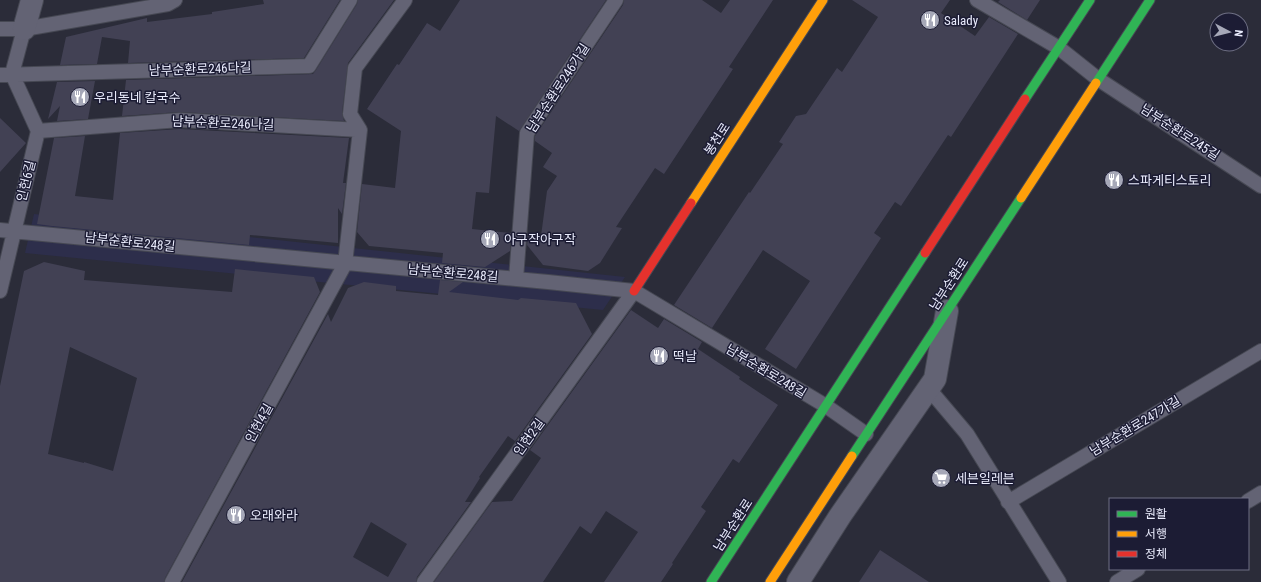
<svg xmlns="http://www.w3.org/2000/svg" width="1261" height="582" viewBox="0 0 1261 582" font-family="'Roboto Condensed','Noto Sans KR',sans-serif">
	<rect width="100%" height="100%" fill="#2b2c39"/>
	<path fill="#2d2e4b" d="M 34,214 L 625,277 L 603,310 L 25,253 Z"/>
	<path fill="#424154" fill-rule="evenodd" d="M 263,0 L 340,0 L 304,58 L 128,63 L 130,41 L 102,37 L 97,64 L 60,65 L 66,37 L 147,18 L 147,22 L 212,14 L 212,12 L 264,4 Z
		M 358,0 L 394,0 L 348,63 L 342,113 L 344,121 L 180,112 L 122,116 L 126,80 L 313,74 L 316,70 L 357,4 Z
		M 460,0 L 606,0 L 519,131 L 496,116 L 489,193 L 476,192 L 472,229 L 511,233 L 510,251 L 485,267 L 442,263 L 443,253 L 369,246 L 357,232 L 362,184 L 395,188 L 401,131 L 367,109 L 397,64 L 399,65 L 427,23 L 440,31 Z
		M 624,0 L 702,0 L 721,13 L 730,0 L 773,0 L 729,67 L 733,69 L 664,174 L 655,168 L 616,227 L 622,228 L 600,263 L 588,271 L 543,265 L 527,245 L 528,234 L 541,236 L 547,191 L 557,176 L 543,167 L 552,153 L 535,141 L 535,136 L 623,5 Z
		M 852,0 L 950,0 L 941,13 L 975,36 L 989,17 L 1018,34 L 951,137 L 948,135 L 901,206 L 895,202 L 874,233 L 881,238 L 796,369 L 765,349 L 810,281 L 763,250 L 712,328 L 674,305 L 749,192 L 750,193 L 783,144 L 779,142 L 796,116 L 806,114 L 837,68 L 842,72 L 878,17 Z
		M 1000,0 L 1040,0 L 1027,20 L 998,2 Z
		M 95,81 L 88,119 L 57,121 L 60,106 L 48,119 L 57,82 Z
		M 0,118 L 26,143 L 0,172 Z
		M 180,129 L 349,138 L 343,183 L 346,183 L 342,214 L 338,208 L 338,243 L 250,235 L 249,245 L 52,226 L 37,224 L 54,138 L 85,136 L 75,196 L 113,200 L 120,133 Z
		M 44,262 L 85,271 L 84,280 L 232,292 L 235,269 L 314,277 L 320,292 L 165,578 L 164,582 L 0,582 L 0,386 L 24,271 ZM 70,347 L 137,378 L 113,471 L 84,462 L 84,463 L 48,454 Z
		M 440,280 L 463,282 L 449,292 L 518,300 L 521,298 L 576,303 L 592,334 L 515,441 L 508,436 L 479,477 L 480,478 L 465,502 L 471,502 L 417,577 L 416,582 L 182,582 L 328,314 L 331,322 L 348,288 L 364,282 L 396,286 L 396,291 L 438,295 ZM 371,522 L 407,544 L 388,577 L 353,557 Z
		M 631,310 L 658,328 L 664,319 L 702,342 L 698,349 L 740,377 L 739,379 L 778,405 L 739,463 L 733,459 L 701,507 L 706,511 L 672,563 L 673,564 L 661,582 L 604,582 L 638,532 L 606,511 L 591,534 L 580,526 L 543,582 L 434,582 L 492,502 L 512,501 L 541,458 L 530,450 Z
		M 880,550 L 929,582 L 859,582 Z"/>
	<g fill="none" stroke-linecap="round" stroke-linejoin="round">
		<defs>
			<path id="lane" d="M 977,0 L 1059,48 L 1098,79 L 1261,186
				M 0,29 L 24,29 L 168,4 L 175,0
				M 0,75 L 309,66 L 350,0
				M 38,131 L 180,120 L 360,130
				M 0,230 L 548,282 L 634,291 L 826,406 L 866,434
				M 516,279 L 527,133 L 616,0
				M 0,291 L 38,131 L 12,74 L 24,29
				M 929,389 L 967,434 L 1059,582
				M 1248,501 L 1261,493
				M 1008,502 L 1261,351
				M 172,582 L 345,264 L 360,130 L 350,114 L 355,68 L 405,0
				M 424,582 L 634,291
				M 1117,582 L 1138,569"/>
			<path id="street" d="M 24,29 L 32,0
				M 798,582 L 840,516 L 935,379 L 947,311"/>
			<path id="fast" d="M 1096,83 L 1150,0
				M 1025,99 L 1090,0
				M 852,456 L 1021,198
				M 711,582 L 925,253"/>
			<path id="slow" d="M 1021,198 L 1096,83
				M 691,203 L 823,0
				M 770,582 L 852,456"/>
			<path id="jam" d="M 925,253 L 1025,99
				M 634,291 L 691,203"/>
		</defs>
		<use href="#lane" stroke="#464853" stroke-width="16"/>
		<use href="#street" stroke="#464853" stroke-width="24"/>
		<use href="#fast" stroke="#464853" stroke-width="11"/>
		<use href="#slow" stroke="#464853" stroke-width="11"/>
		<use href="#jam" stroke="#464853" stroke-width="11"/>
		<use href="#lane" stroke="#636374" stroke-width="14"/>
		<use href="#street" stroke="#636374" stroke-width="22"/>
		<use href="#fast" stroke="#30b455" stroke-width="9"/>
		<use href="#slow" stroke="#ff9f0a" stroke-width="9"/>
		<use href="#jam" stroke="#e5322d" stroke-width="9"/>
	</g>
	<defs>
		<symbol id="restaurant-disc" viewBox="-11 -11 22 22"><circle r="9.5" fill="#a6a8b8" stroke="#1c1c34"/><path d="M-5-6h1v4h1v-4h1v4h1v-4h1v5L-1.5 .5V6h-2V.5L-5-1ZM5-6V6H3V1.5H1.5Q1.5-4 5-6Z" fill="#fff"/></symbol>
		<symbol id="supermarket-disc" viewBox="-11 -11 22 22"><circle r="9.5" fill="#a6a8b8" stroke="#1c1c34"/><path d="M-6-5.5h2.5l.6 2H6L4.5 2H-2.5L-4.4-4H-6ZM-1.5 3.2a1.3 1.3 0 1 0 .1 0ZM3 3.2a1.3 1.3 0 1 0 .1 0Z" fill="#fff"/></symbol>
	</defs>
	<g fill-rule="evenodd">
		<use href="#restaurant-disc" x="919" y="9" width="22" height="22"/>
		<use href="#restaurant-disc" x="69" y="86" width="22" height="22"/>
		<use href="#restaurant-disc" x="1103" y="169" width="22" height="22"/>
		<use href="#restaurant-disc" x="479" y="228" width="22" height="22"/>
		<use href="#restaurant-disc" x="648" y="345" width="22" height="22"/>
		<use href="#supermarket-disc" x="930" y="467" width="22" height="22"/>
		<use href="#restaurant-disc" x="225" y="504" width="22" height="22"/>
	</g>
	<g text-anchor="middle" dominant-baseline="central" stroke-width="3" stroke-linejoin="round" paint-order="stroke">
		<g font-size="13" fill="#e9ebfc" stroke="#1c1c34" text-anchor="start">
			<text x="944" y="20">Salady</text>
			<text x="94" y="97">우리동네 칼국수</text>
			<text x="1128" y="180">스파게티스토리</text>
			<text x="504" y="239">아구작아구작</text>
			<text x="673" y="356">떡날</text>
			<text x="955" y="478">세븐일레븐</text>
			<text x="250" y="515">오래와라</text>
		</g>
		<g font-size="13" fill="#e9ebfc" stroke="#1c1c34">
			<text transform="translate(200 69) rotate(-2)">남부순환로246다길</text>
			<text transform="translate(558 88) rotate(-57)">남부순환로246가길</text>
			<text transform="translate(223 123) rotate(2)">남부순환로246나길</text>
			<text transform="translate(1180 132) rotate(33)">남부순환로245길</text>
			<text transform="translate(717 139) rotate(-57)">봉천로</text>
			<text transform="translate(26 181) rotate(-76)">인헌6길</text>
			<text transform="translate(130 242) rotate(6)">남부순환로248길</text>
			<text transform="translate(453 273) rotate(5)">남부순환로248길</text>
			<text transform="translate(949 284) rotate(-57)">남부순환로</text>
			<text transform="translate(766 371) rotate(31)">남부순환로248길</text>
			<text transform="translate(259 423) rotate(-61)">인헌4길</text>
			<text transform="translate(1135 426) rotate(-31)">남부순환로247가길</text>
			<text transform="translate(529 437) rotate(-54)">인헌2길</text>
			<text transform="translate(733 525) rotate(-57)">남부순환로</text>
		</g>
	</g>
	<rect x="1109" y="498" width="140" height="72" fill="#1c1c34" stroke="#6e6f84"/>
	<rect x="1117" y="511" width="20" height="6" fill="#30b455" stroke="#6e6f84"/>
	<text x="1145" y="518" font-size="12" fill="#e9ebfc">원활</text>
	<rect x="1117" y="531" width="20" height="6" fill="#ff9f0a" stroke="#6e6f84"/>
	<text x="1145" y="538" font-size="12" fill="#e9ebfc">서행</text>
	<rect x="1117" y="551" width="20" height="6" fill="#e5322d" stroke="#6e6f84"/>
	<text x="1145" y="558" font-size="12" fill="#e9ebfc">정체</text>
	<g transform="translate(1229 32) rotate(97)"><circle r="19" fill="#1c1c34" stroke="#6e6f84"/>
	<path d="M0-3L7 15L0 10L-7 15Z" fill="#a6a8b8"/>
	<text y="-6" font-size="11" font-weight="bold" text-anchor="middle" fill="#e9ebfc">N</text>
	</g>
</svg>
